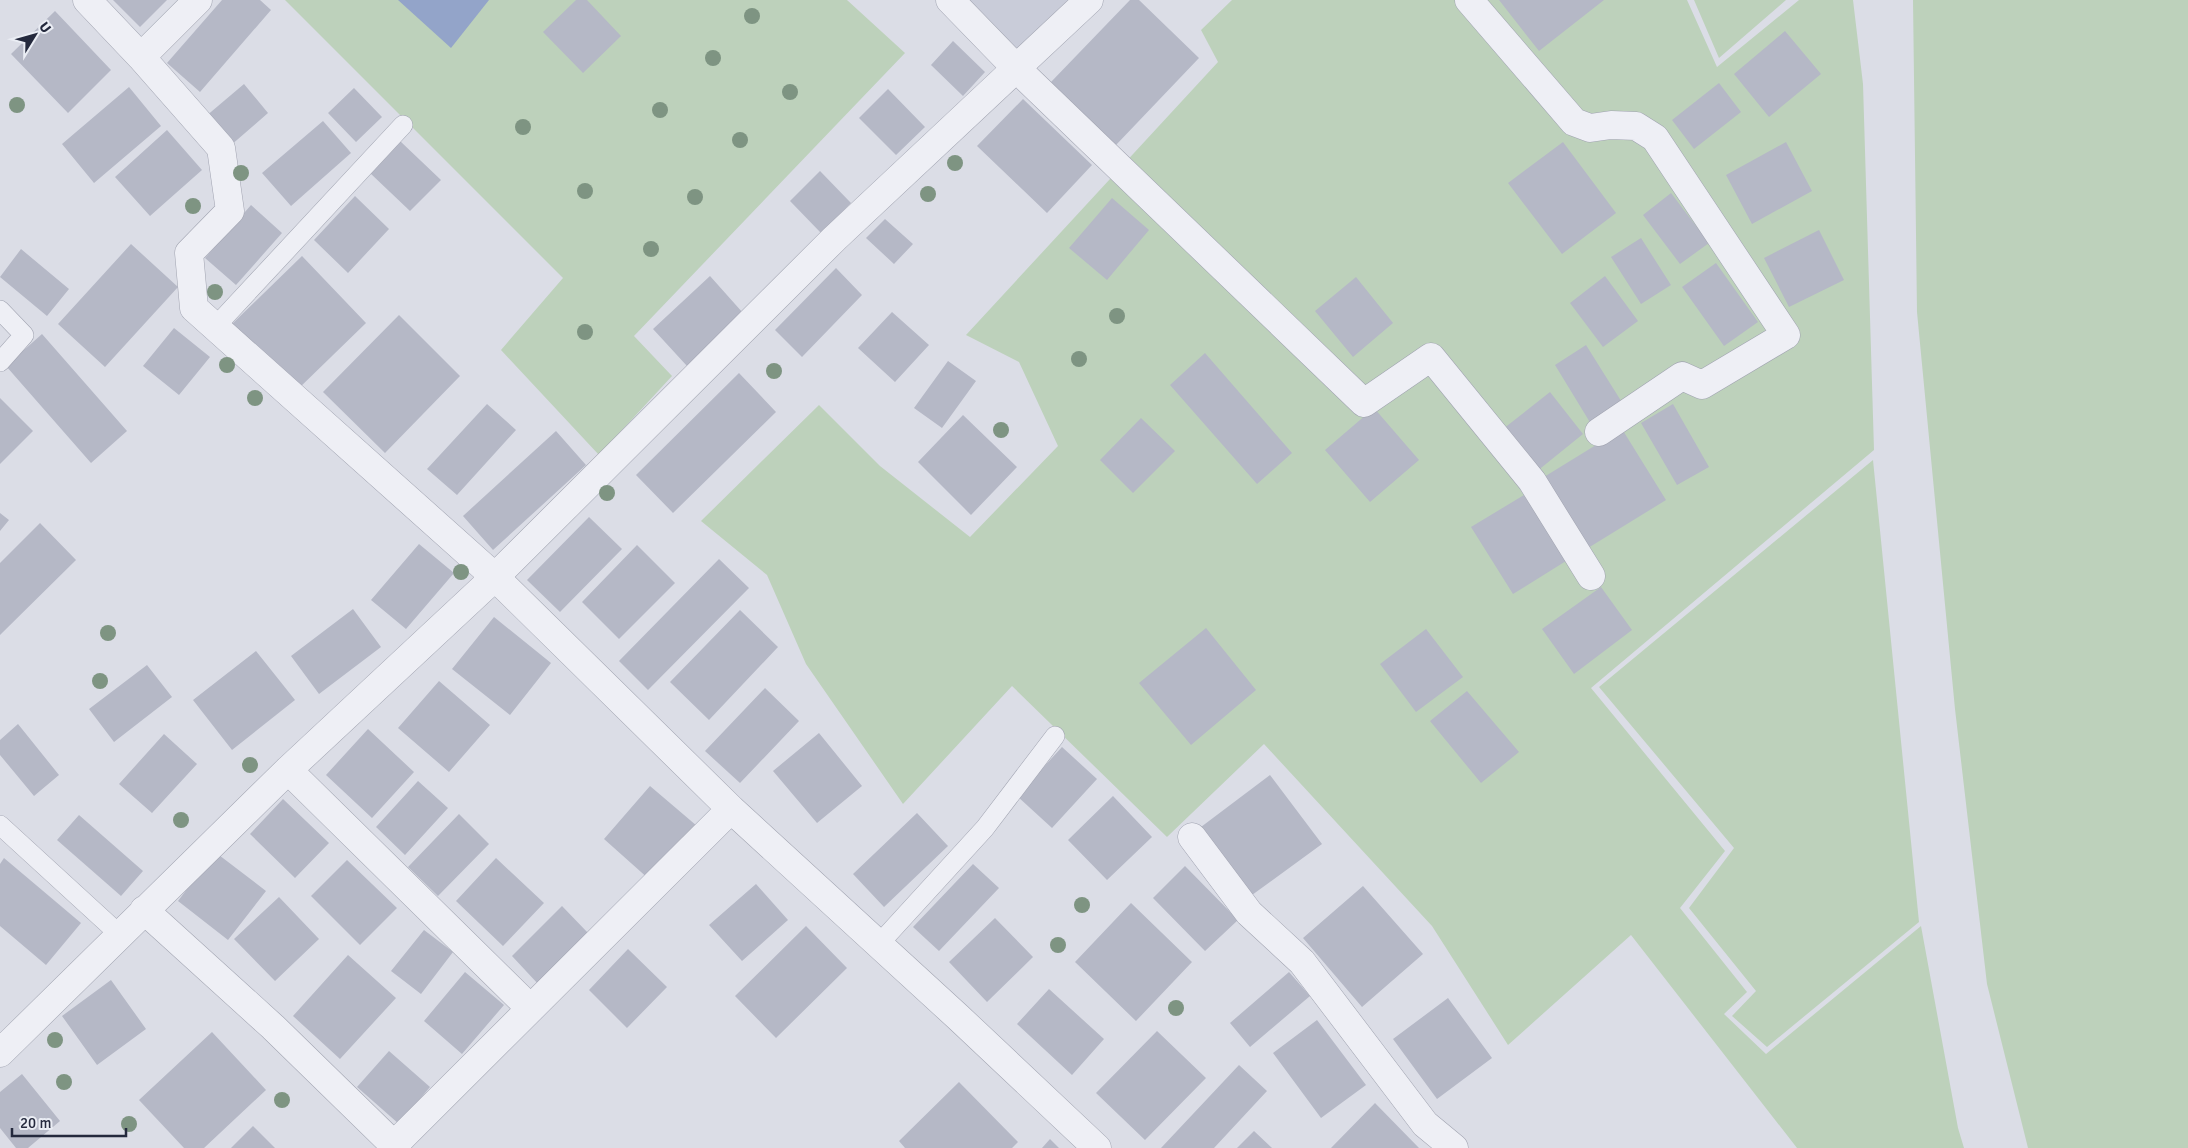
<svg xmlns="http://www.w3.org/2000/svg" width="2188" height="1148" viewBox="0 0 2188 1148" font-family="Signika,sans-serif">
	<rect width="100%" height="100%" fill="#dbdde6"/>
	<path fill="#c9ccd9" d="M 963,0 L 1074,0 L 1018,54 Z"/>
	<path fill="#bdd1bb" d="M 285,0 L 847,0 L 905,53 L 634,336 L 672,376 L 599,455 L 501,350 L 563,278 Z
		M 1232,0 L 1687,0 L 1717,67 L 1799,0 L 1853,0 L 1863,84 L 1874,450 L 1591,688 L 1725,851 L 1680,908 L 1747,992 L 1724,1014 L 1766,1054 L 1921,926 L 1958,1128 L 1964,1148 L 1797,1148 L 1631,935 L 1508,1045 L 1432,926 L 1264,744 L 1167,837 L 1012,686 L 903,804 L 806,664 L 767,575 L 701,521 L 819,405 L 880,466 L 970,537 L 1058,446 L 1019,362 L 966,335 L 1218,62 L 1201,30 Z
		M 1694,0 L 1786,0 L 1719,58 Z
		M 1913,0 L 2188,0 L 2188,1148 L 2028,1148 L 1987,984 L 1955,709 L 1917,312 Z
		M 1873,460 L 1919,922 L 1767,1047 L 1732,1016 L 1756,991 L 1689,908 L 1734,848 L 1599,687 Z"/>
	<path fill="#93a4c9" d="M 398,0 L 489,0 L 451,48 Z"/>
	<path fill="#b5b8c6" d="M 113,0 L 167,0 L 140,27 Z
		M 222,0 L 260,0 L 271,10 L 200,92 L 167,63 Z
		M 576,0 L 587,0 L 621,36 L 583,73 L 543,32 Z
		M 1130,0 L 1139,0 L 1199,58 L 1116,145 L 1051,82 Z
		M 1499,0 L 1604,0 L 1539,51 Z
		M 55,11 L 111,70 L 68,113 L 11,54 Z
		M 1785,31 L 1821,74 L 1769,117 L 1734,74 Z
		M 953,41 L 985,72 L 963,96 L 931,65 Z
		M 1719,83 L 1741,112 L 1694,149 L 1672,120 Z
		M 244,84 L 268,113 L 230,146 L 205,117 Z
		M 129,87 L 161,126 L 94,183 L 62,144 Z
		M 354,88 L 382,117 L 356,142 L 328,113 Z
		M 888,89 L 925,127 L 896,155 L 859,118 Z
		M 1023,99 L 1092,165 L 1047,213 L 977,146 Z
		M 323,121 L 351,153 L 291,206 L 262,173 Z
		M 167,130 L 202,170 L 150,216 L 115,177 Z
		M 400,141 L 441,180 L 410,211 L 370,173 Z
		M 1563,142 L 1616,213 L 1562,254 L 1508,183 Z
		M 1786,142 L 1812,191 L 1752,224 L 1726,175 Z
		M 820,171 L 851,203 L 821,233 L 790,201 Z
		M 1671,193 L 1709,243 L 1680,264 L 1643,215 Z
		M 355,196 L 389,229 L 348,273 L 314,240 Z
		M 1112,198 L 1149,230 L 1107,280 L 1069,248 Z
		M 251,205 L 282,233 L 236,285 L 205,258 Z
		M 885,219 L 913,244 L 894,264 L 866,238 Z
		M 1819,230 L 1844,280 L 1789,307 L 1764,258 Z
		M 1641,238 L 1671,285 L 1641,304 L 1611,257 Z
		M 131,244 L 178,287 L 105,367 L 58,324 Z
		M 21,249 L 69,289 L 47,316 L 0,277 Z
		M 302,256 L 366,323 L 296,391 L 232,324 Z
		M 1716,263 L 1758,322 L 1724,346 L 1682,287 Z
		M 836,268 L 862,295 L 802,357 L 775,330 Z
		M 710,276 L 743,313 L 687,366 L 653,329 Z
		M 1605,276 L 1638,321 L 1603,347 L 1570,303 Z
		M 1356,277 L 1393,323 L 1353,357 L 1315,311 Z
		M 892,312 L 929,345 L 895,382 L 858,348 Z
		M 399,315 L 460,376 L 385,453 L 323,392 Z
		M 174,328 L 210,357 L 179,395 L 143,366 Z
		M 42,334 L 127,431 L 91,463 L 6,366 Z
		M 1586,345 L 1623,404 L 1591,424 L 1555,365 Z
		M 1205,353 L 1292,453 L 1257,484 L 1170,385 Z
		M 948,361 L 976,381 L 942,428 L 914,408 Z
		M 739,373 L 776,412 L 673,513 L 636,475 Z
		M 1550,392 L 1583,434 L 1536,472 L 1503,429 Z
		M 0,398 L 33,431 L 0,464 Z
		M 487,404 L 516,430 L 457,495 L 427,469 Z
		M 1673,404 L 1709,467 L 1677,485 L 1641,423 Z
		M 1374,408 L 1419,460 L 1370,502 L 1325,450 Z
		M 963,415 L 1017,467 L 971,515 L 918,462 Z
		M 1141,418 L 1175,451 L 1133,493 L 1100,460 Z
		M 1622,429 L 1666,500 L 1588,548 L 1544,477 Z
		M 556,431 L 586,465 L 493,550 L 463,516 Z
		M 1524,495 L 1566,561 L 1513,594 L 1471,527 Z
		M 0,513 L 9,520 L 0,531 Z
		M 589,517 L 622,549 L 560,612 L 527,580 Z
		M 40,523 L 76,560 L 0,635 L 0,563 Z
		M 419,544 L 454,573 L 406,629 L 371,600 Z
		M 637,545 L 675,583 L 619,639 L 582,602 Z
		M 719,559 L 749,588 L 648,690 L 619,661 Z
		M 1601,587 L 1632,630 L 1574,674 L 1542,629 Z
		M 353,609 L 381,647 L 319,694 L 291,656 Z
		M 740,610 L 778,647 L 709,720 L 670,682 Z
		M 494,617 L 551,663 L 510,715 L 452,669 Z
		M 1206,628 L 1256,690 L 1191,745 L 1139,683 Z
		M 1426,629 L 1463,677 L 1416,712 L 1380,664 Z
		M 256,651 L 295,700 L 232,750 L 193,700 Z
		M 147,665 L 172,697 L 114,742 L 89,709 Z
		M 439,681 L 490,725 L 449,772 L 398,728 Z
		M 765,688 L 799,721 L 740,783 L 705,751 Z
		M 1467,691 L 1519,752 L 1481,783 L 1430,721 Z
		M 18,724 L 59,775 L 34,796 L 0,755 L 0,740 Z
		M 368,729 L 414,772 L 372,818 L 326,775 Z
		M 819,733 L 862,786 L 817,823 L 773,771 Z
		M 164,734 L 197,764 L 152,813 L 119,784 Z
		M 1062,747 L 1097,779 L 1052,828 L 1017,796 Z
		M 1270,775 L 1322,844 L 1252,895 L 1201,827 Z
		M 418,781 L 448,808 L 405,855 L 376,827 Z
		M 650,786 L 697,826 L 650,880 L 604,839 Z
		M 1113,796 L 1152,837 L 1107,880 L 1068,840 Z
		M 283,799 L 329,843 L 295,878 L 250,834 Z
		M 917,813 L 948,846 L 884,907 L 853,874 Z
		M 459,814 L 489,844 L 438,896 L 408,867 Z
		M 79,815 L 143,871 L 121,896 L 57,840 Z
		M 215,852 L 266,891 L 228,940 L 178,901 Z
		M 4,858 L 81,923 L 46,965 L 0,926 L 0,864 Z
		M 496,858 L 544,903 L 503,946 L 456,901 Z
		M 347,860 L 397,908 L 360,945 L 311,896 Z
		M 973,864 L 999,888 L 939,951 L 913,927 Z
		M 1185,866 L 1238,920 L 1205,951 L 1153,898 Z
		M 756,884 L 788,920 L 742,961 L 709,925 Z
		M 1363,886 L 1423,954 L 1362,1007 L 1303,938 Z
		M 279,897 L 319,939 L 275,981 L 234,939 Z
		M 1131,903 L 1192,962 L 1136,1021 L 1075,962 Z
		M 562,906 L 589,934 L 539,985 L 512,956 Z
		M 995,918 L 1033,957 L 987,1002 L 949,962 Z
		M 806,926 L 847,968 L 776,1038 L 735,996 Z
		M 424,930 L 453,952 L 421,994 L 391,971 Z
		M 628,949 L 667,987 L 627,1028 L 589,990 Z
		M 348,955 L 396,998 L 340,1059 L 293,1016 Z
		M 465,972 L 504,1005 L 462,1054 L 424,1021 Z
		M 1289,972 L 1310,996 L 1250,1047 L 1230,1023 Z
		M 111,980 L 146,1029 L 97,1065 L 62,1016 Z
		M 1049,989 L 1104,1039 L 1072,1075 L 1017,1024 Z
		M 1448,998 L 1492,1058 L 1437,1099 L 1393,1039 Z
		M 1317,1020 L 1366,1085 L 1321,1118 L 1273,1053 Z
		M 1157,1031 L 1206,1078 L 1145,1140 L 1096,1093 Z
		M 212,1032 L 266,1090 L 204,1148 L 184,1148 L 139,1100 Z
		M 389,1051 L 430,1087 L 399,1124 L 357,1087 Z
		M 1239,1065 L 1267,1091 L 1214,1148 L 1161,1148 Z
		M 22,1074 L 60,1121 L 28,1148 L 16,1148 L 0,1128 L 0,1092 Z
		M 959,1082 L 1018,1142 L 1012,1148 L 905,1148 L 899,1141 Z
		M 1375,1103 L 1419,1148 L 1331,1148 Z
		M 253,1126 L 275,1148 L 231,1148 Z
		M 1254,1131 L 1272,1148 L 1237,1148 Z
		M 1050,1139 L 1059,1148 L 1042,1148 Z"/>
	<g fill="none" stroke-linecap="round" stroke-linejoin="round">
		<defs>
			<path id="service" d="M 0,310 L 24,335 L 0,362
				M 216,326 L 403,125
				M 0,825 L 119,934
				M 879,944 L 985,828 L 1055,736"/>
			<path id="minor" d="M 87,0 L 141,57 L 221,148 L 230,211 L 189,253 L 194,308 L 495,577 L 731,809 L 958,1017 L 1097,1148
				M 950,0 L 1016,68 L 1364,403 L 1431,357 L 1532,481 L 1591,576
				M 1469,0 L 1574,122 L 1590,128 L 1611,125 L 1636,126 L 1655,138 L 1786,335 L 1702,385 L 1682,376 L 1599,432
				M 141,57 L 198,0
				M 288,770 L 530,1008
				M 1192,837 L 1249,913 L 1302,962 L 1425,1124 L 1454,1148
				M 144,910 L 273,1027 L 397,1148
				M 0,1053 L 288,770 L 495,577 L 834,239 L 1089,0
				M 394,1145 L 731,809"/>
		</defs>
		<use href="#service" stroke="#a0a3b0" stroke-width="20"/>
		<use href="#minor" stroke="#a0a3b0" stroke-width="29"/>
		<use href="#service" stroke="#eeeff5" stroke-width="19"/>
		<use href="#minor" stroke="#eeeff5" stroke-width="28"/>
	</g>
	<g fill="#7e9482">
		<circle cx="752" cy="16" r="8"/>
		<circle cx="713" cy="58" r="8"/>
		<circle cx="790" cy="92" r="8"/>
		<circle cx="17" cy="105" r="8"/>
		<circle cx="660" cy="110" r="8"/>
		<circle cx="523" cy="127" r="8"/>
		<circle cx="740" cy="140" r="8"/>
		<circle cx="955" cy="163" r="8"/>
		<circle cx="241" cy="173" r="8"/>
		<circle cx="585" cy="191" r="8"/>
		<circle cx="928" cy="194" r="8"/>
		<circle cx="695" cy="197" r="8"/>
		<circle cx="193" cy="206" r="8"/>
		<circle cx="651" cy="249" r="8"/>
		<circle cx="215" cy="292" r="8"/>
		<circle cx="1117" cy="316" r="8"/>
		<circle cx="585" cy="332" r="8"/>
		<circle cx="1079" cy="359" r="8"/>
		<circle cx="227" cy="365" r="8"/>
		<circle cx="774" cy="371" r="8"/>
		<circle cx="255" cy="398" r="8"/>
		<circle cx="1001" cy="430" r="8"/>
		<circle cx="607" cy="493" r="8"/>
		<circle cx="461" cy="572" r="8"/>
		<circle cx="108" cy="633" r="8"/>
		<circle cx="100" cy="681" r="8"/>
		<circle cx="250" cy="765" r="8"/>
		<circle cx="181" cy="820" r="8"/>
		<circle cx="1082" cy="905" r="8"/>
		<circle cx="1058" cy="945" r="8"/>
		<circle cx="1176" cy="1008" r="8"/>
		<circle cx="55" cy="1040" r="8"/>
		<circle cx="64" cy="1082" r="8"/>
		<circle cx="282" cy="1100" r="8"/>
		<circle cx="129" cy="1124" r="8"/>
	</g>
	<g transform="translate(35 35) rotate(53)" stroke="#eaedf4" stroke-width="4" paint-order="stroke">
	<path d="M0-4L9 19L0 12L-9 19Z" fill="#24293d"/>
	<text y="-8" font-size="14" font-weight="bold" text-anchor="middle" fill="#24293d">U</text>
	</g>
	<path d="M12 1128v8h114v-8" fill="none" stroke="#24293d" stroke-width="2.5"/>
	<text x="20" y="1128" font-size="15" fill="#24293d" stroke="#eaedf4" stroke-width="4" paint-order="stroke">20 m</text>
</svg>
